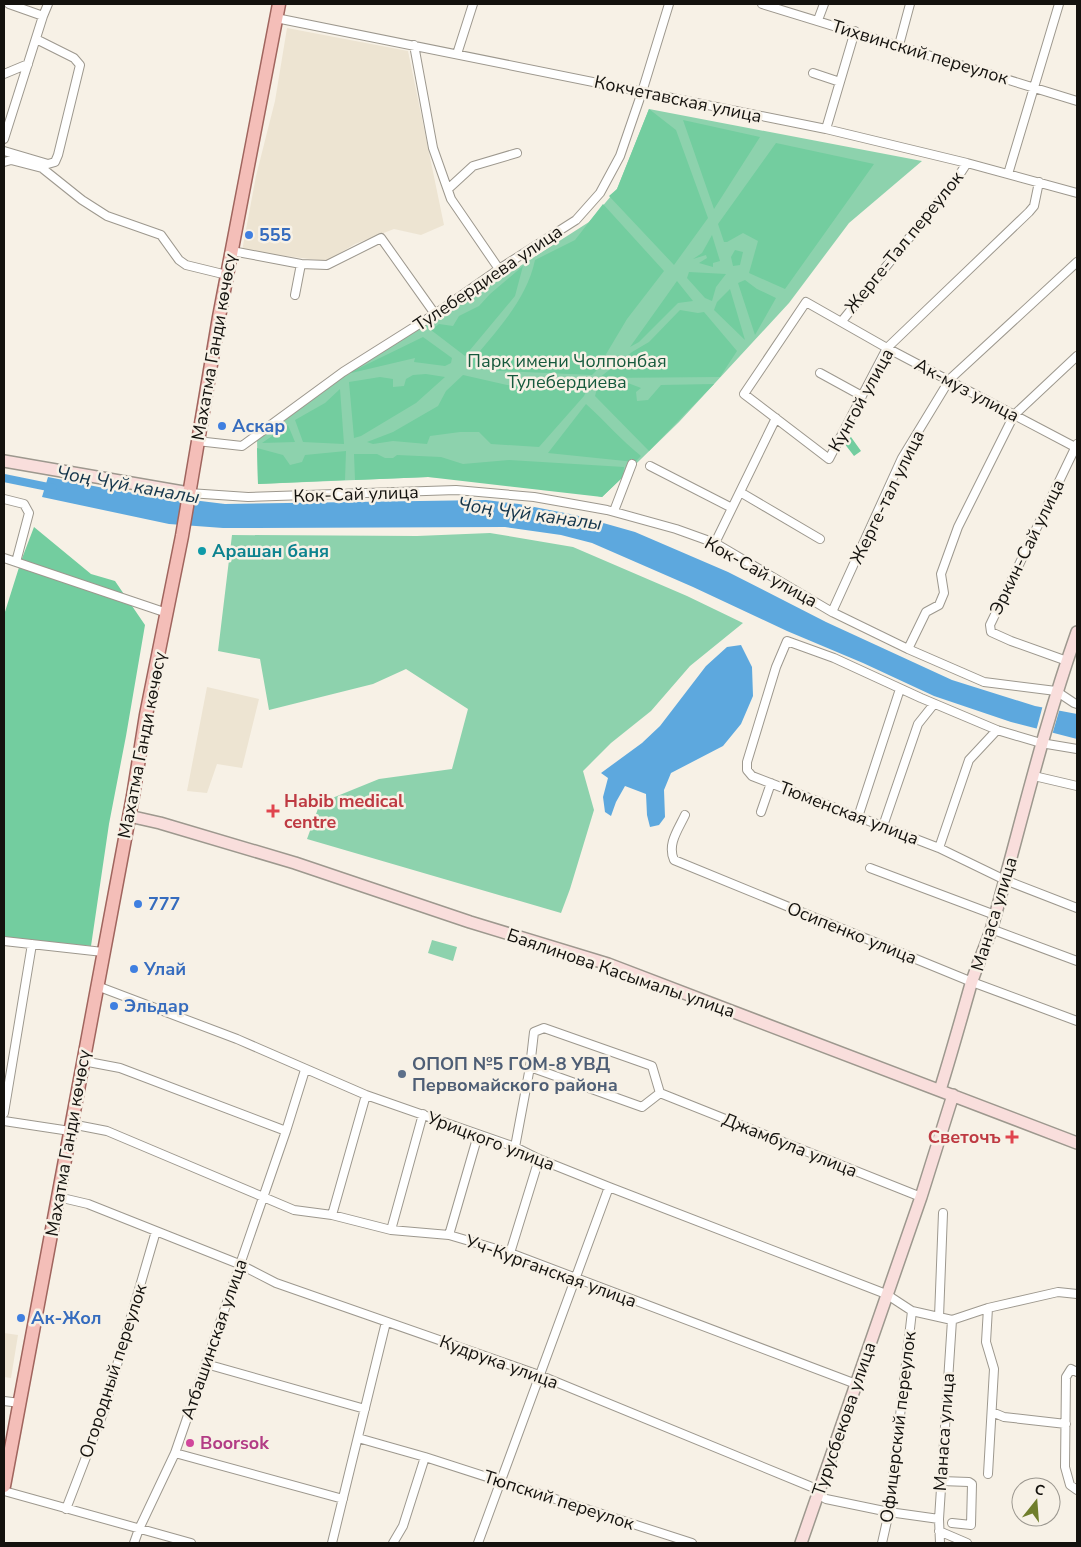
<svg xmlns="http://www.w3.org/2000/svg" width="1081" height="1547" viewBox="0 0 1081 1547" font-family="'Nunito Sans',sans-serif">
	<rect width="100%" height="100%" fill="#f7f1e6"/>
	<path fill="#ede4d2" d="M 287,28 L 408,51 L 444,225 L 421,235 L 394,229 L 355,244 L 327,261 L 242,251 L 256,176 L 275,101 Z
		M 207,687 L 259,699 L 242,768 L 217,764 L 207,793 L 187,791 Z
		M 4,1333 L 18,1335 L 11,1378 L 4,1377 Z"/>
	<path fill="#8dd2ad" d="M 649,109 L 922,161 L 849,223 L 789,303 L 679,422 L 602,497 L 530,480 L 428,477 L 258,484 L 257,438 L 336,380 L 432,319 L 492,284 L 589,222 L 617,189 Z
		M 490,533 L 573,547 L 687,596 L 743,623 L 690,666 L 651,711 L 611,743 L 583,771 L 594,810 L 570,889 L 561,913 L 307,839 L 320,803 L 379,779 L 452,769 L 468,709 L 406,669 L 373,684 L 269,710 L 260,659 L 218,651 L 232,535 L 417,536 Z
		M 432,940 L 457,947 L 453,961 L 428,953 Z"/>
	<path fill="#73cd9f" d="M 649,109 L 676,130 L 708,218 L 674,265 L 609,196 L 617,189 Z
		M 683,120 L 760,137 L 714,209 Z
		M 776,143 L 874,164 L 785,289 L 749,273 L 758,241 L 743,233 L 727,242 L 724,242 L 718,224 Z
		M 603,204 L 664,271 L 627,319 L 596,371 L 592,375 L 500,371 L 466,368 C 492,335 526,303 535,260 L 575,240 Z
		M 712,235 L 720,261 L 713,263 L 713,267 L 699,263 L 707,258 L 706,255 L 693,259 L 702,253 Z
		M 735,250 L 743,252 L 740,265 L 733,266 L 731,257 Z
		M 523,266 L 515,296 L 465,356 L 431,330 L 439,324 L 453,326 L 459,316 L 479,306 L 490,294 Z
		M 689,272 L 726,274 L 716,287 L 712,301 L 705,298 L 687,278 Z
		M 745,280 L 757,289 L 776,298 L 755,335 L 738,283 Z
		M 677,281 L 693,301 L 678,303 L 639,342 L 630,347 Z
		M 730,289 L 745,340 L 714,310 L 717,302 Z
		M 680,310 L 698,313 L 704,312 L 737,351 L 720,377 L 599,378 L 632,352 L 649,342 Z
		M 423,337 L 452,358 L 451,363 L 445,366 L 414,362 L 415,358 L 347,374 Z
		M 426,374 L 445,377 L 416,403 L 361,436 L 354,438 L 349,382 L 380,377 L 393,379 L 393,387 L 404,386 L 406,379 L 413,375 Z
		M 463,375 L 507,385 L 536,388 L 589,385 L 584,396 L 539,447 L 491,444 L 479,432 L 460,432 L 430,436 L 427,444 L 393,441 L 373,444 L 367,442 L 393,432 L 438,406 L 446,391 Z
		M 628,383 L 641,388 L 636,392 L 637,401 L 648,400 L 661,385 L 714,384 L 649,451 L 595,396 L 598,385 L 623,385 Z
		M 340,389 L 344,444 L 303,442 L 295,420 L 325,403 Z
		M 586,404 C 605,421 621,440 641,456 L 635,462 L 548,453 Z
		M 288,425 L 295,442 L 262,443 Z
		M 851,437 L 861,451 L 854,456 L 844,443 Z
		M 257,448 L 283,455 L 290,465 L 302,462 L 305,455 L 346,451 L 345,480 L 258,484 Z
		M 354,454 L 377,454 L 385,458 L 393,458 L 397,455 L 441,457 L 463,464 L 509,460 L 624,467 L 623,477 L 602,497 L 428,477 L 355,480 Z
		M 34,527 L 91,574 L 115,581 L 145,625 L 126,736 L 109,824 L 91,946 L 4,938 L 4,615 L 21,561 Z"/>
	<path fill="#5da8de" d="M 48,477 L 119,491 L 225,504 L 486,500 L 519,504 L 575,515 L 635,532 L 728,572 L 826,622 L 952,680 L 1035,706 L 1077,714 L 1077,739 L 1011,722 L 934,696 L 863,663 L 787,631 L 693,587 L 592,543 L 561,535 L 505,527 L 223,528 L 169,524 L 42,497 Z
		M 741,645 L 752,667 L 753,696 L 741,724 L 723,746 L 671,773 L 664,790 L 665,817 L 659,825 L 650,827 L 647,815 L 646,794 L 625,786 L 616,802 L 611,816 L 605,812 L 603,797 L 608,778 L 601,773 L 642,743 L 660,726 L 706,666 L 727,647 Z"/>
	<path fill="#f7f1e6" d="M 1043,705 L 1060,708 L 1052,735 L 1036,731 Z"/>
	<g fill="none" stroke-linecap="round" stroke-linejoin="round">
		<path stroke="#5da8de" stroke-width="8" d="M 4,478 L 53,488"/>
		<defs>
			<path id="street" d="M 9,4 L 43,16 L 48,4
				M 762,4 L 1077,101
				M 276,18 L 826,129 L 967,163 L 1077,193
				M 818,20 L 824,4
				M 414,45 L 433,148 L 451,199 L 499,269
				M 899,45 L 910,4
				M 457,54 L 473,4
				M 813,73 L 840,82
				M 4,74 L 28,64
				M 826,129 L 855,31
				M 4,139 L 43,16
				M 4,151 L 48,164 L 55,162 L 58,155 L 80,65 L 74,58 L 36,39
				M 4,162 L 11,160 L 42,168 L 82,200 L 107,216 L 161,235 L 179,260 L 186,265 L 227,275
				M 1008,174 L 1059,4
				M 1039,182 L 1034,206 L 1029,212 L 887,348 L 829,459 L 744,394 L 806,302 L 887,348 L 1075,447
				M 448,189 L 473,166 L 517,153
				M 232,251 L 301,264 L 295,295
				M 301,264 L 327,265 L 381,238 L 435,314
				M 842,321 L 956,180 L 967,163
				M 820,373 L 862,396
				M 197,441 L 242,446 L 343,372 L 435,314 L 499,269 L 576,220 L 600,193 L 620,156 L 642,92 L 669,4
				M 650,466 L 732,508
				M 740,492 L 820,539
				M 189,493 L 248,497 L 456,490 L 534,497 L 607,510 L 676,529 L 715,543 L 832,612 L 908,649 L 984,682 L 1056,691 L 1074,703 L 1077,704
				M 4,499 L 24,504 L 29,513 L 16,562
				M 614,511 L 632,464
				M 715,543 L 776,418
				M 4,558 L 167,613
				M 832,612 L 902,458 L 950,379 L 1077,262
				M 908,649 L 926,612 L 939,605 L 944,593 L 941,574 L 958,527 L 1014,415 L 1077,356
				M 1067,661 L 1011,641 L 991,632 L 990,625 L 1077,444
				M 1077,749 L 1041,743 L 997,730 L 921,698 L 834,658 L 787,641 L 776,667 L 747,762 L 747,770 L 752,776 L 939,848 L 1005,880 L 1077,908
				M 1034,776 L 1077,786
				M 761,812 L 771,783
				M 685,815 C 678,830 667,844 674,860 L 972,982 L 1077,1021
				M 858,817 L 900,689
				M 883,826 L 918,724 L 934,704
				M 939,848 L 969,760 L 997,730
				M 870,868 L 995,915
				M 991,929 L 1077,961
				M 4,941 L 103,952
				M 97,986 L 237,1039 L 366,1095 L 515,1147 L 539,1159 L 609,1187 L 886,1294 L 912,1311 L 952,1320 L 939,1519 L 940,1543
				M 544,1028 L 652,1066 L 660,1093 L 642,1107 L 530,1067 L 534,1032 Z
				M 83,1061 L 120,1068 L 286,1131
				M 660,1093 L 921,1197
				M 4,1113 L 32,944
				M 4,1121 L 70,1131
				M 71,1124 L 107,1131 L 294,1210 L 332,1215 L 391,1230 L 449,1235 L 510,1253 L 856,1384
				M 515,1147 L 530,1067
				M 58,1197 L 88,1204 L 239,1264 L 276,1283 L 539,1375 L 819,1490 L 821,1496 L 826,1499 L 889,1512 L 939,1519
				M 332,1215 L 366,1095
				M 391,1230 L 423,1114
				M 449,1235 L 478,1135
				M 510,1253 L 539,1159
				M 939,1317 L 943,1213
				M 952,1320 L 988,1308 L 1058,1292 L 1077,1294
				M 206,1364 L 365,1409
				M 1077,1372 L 1071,1369 L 1066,1377 L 1065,1467 L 1070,1485 L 1077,1490
				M 4,1401 L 20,1403
				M 992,1412 L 1004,1417 L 1066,1424
				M 358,1438 L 425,1457 L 692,1543
				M 175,1453 L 343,1499
				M 988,1474 L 994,1369 L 986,1342 L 988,1308
				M 941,1481 L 969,1482 L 972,1484 L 971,1525 L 952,1523
				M 4,1491 L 191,1543
				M 66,1509 L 103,1413 L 156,1231
				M 939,1531 L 967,1543
				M 134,1543 L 139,1529 L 175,1453 L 286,1131 L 305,1070
				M 332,1543 L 386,1322
				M 393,1543 L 403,1526 L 425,1457
				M 478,1543 L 609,1187
				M 882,1543 L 889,1512 L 912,1311"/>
			<path id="secondary" d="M 4,461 L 189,493
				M 129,816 L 160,823 L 295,863 L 470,922 L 608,964 L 1077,1143
				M 940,1090 C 951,1055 961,1019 971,984 C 977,965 986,946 992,927 C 1020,828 1043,728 1077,632
				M 801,1543 L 921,1197 L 953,1095"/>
			<path id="primary" d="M 4,1486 L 133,796 L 146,715 L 182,536 L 219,317 L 279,4"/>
		</defs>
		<use href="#street" stroke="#9d988e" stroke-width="10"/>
		<use href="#secondary" stroke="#9d988e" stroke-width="14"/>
		<use href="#primary" stroke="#a0655e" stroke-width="15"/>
		<use href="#street" stroke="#fff" stroke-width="8"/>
		<use href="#secondary" stroke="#f9dedc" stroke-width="11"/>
		<use href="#primary" stroke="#f4beb8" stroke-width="12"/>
	</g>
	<g fill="#3f7fe0" stroke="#f7f1e6" stroke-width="2">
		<circle cx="249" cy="235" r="5"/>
		<circle cx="222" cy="426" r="5"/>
		<circle cx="138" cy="904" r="5"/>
		<circle cx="134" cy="969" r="5"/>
		<circle cx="114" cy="1006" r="5"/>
		<circle cx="21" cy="1318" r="5"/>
	</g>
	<circle fill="#0f9aa8" stroke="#f7f1e6" stroke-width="2" cx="202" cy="551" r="5"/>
	<g fill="#e0444e" stroke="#f7f1e6" stroke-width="2">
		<path d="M270.5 803.5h5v5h5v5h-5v5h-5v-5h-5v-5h5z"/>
		<path d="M1009.5 1129.5h5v5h5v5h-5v5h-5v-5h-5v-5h5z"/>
	</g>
	<circle fill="#5c6f8a" stroke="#f7f1e6" stroke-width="2" cx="402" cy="1074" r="5"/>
	<circle fill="#d1479c" stroke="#f7f1e6" stroke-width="2" cx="190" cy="1443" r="5"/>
	<g text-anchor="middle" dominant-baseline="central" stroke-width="5" stroke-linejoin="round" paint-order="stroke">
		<g font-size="18" fill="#14120e" stroke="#f7f1e6">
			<text transform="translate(920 52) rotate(17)">Тихвинский переулок</text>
			<text transform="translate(678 99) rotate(12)">Кокчетавская улица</text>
			<text transform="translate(904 242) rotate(-51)">Жерге-Тал переулок</text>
			<text transform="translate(488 278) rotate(-34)">Тулебердиева улица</text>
			<text transform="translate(214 347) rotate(-80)">Махатма Ганди көчөсү</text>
			<text transform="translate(967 390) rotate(28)">Ак-муз улица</text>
			<text transform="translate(861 400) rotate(-61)">Кунгой улица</text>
			<text transform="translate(356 494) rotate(-2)">Кок-Сай улица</text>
			<text transform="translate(887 497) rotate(-64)">Жерге-тал улица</text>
			<text transform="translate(1027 547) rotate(-64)">Эркин-Сай улица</text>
			<text transform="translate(761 572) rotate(29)">Кок-Сай улица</text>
			<text transform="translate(142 745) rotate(-79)">Махатма Ганди көчөсү</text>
			<text transform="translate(849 813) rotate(21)">Тюменская улица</text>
			<text transform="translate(994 914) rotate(-73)">Манаса улица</text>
			<text transform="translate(852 933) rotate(22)">Осипенко улица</text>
			<text transform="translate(621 973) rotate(19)">Баялинова Касымалы улица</text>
			<text transform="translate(491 1141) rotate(21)">Урицкого улица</text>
			<text transform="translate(68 1143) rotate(-80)">Махатма Ганди көчөсү</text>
			<text transform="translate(790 1145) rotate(22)">Джамбула улица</text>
			<text transform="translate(551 1271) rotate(20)">Уч-Курганская улица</text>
			<text transform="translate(214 1339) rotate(-71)">Атбашинская улица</text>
			<text transform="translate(499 1362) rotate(20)">Кудрука улица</text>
			<text transform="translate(113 1371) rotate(-72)">Огородный переулок</text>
			<text transform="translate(844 1419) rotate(-71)">Турусбекова улица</text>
			<text transform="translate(898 1427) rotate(-83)">Офицерский переулок</text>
			<text transform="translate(944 1432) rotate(-86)">Манаса улица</text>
			<text transform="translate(559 1500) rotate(18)">Тюпский переулок</text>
		</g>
		<g font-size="18" font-weight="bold" fill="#366cbe" stroke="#f7f1e6" text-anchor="start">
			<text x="259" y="235">555</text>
			<text x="232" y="426">Аскар</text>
			<text x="148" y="904">777</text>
			<text x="144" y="969">Улай</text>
			<text x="124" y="1006">Эльдар</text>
			<text x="31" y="1318">Ак-Жол</text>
		</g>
		<g font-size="18" fill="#165a3d" stroke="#f7f1e6">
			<text x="567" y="361">Парк имени Чолпонбая<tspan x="567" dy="21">Тулебердиева</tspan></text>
		</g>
		<g font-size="18" font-weight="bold" fill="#0d838f" stroke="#f7f1e6" text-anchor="start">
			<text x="212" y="551">Арашан баня</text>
		</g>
		<g font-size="18" font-weight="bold" fill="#be3a42" stroke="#f7f1e6" text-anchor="start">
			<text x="284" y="801">Habib medical<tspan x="284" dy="21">centre</tspan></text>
			<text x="1001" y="1137" text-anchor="end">Светочъ</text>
		</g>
		<g font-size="18" font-weight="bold" fill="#4e5e75" stroke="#f7f1e6" text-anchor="start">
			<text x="412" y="1064">ОПОП №5 ГОМ-8 УВД<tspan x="412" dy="21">Первомайского района</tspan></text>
		</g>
		<g font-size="18" font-weight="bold" fill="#b23c85" stroke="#f7f1e6" text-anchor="start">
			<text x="200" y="1443">Boorsok</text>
		</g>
		<g font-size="19" font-style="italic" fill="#14354b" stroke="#f7f1e6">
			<text transform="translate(128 485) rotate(10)">Чоң Чүй каналы</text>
			<text transform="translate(530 514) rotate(8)">Чоң Чүй каналы</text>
		</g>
	</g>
	<rect width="1081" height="1547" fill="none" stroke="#14120e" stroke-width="10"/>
	<g transform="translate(1036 1502) rotate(17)"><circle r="24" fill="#f7f1e6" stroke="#9c9890"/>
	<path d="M0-4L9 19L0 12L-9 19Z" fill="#707e2b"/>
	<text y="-8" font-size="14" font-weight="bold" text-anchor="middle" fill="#14120e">С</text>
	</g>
</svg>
